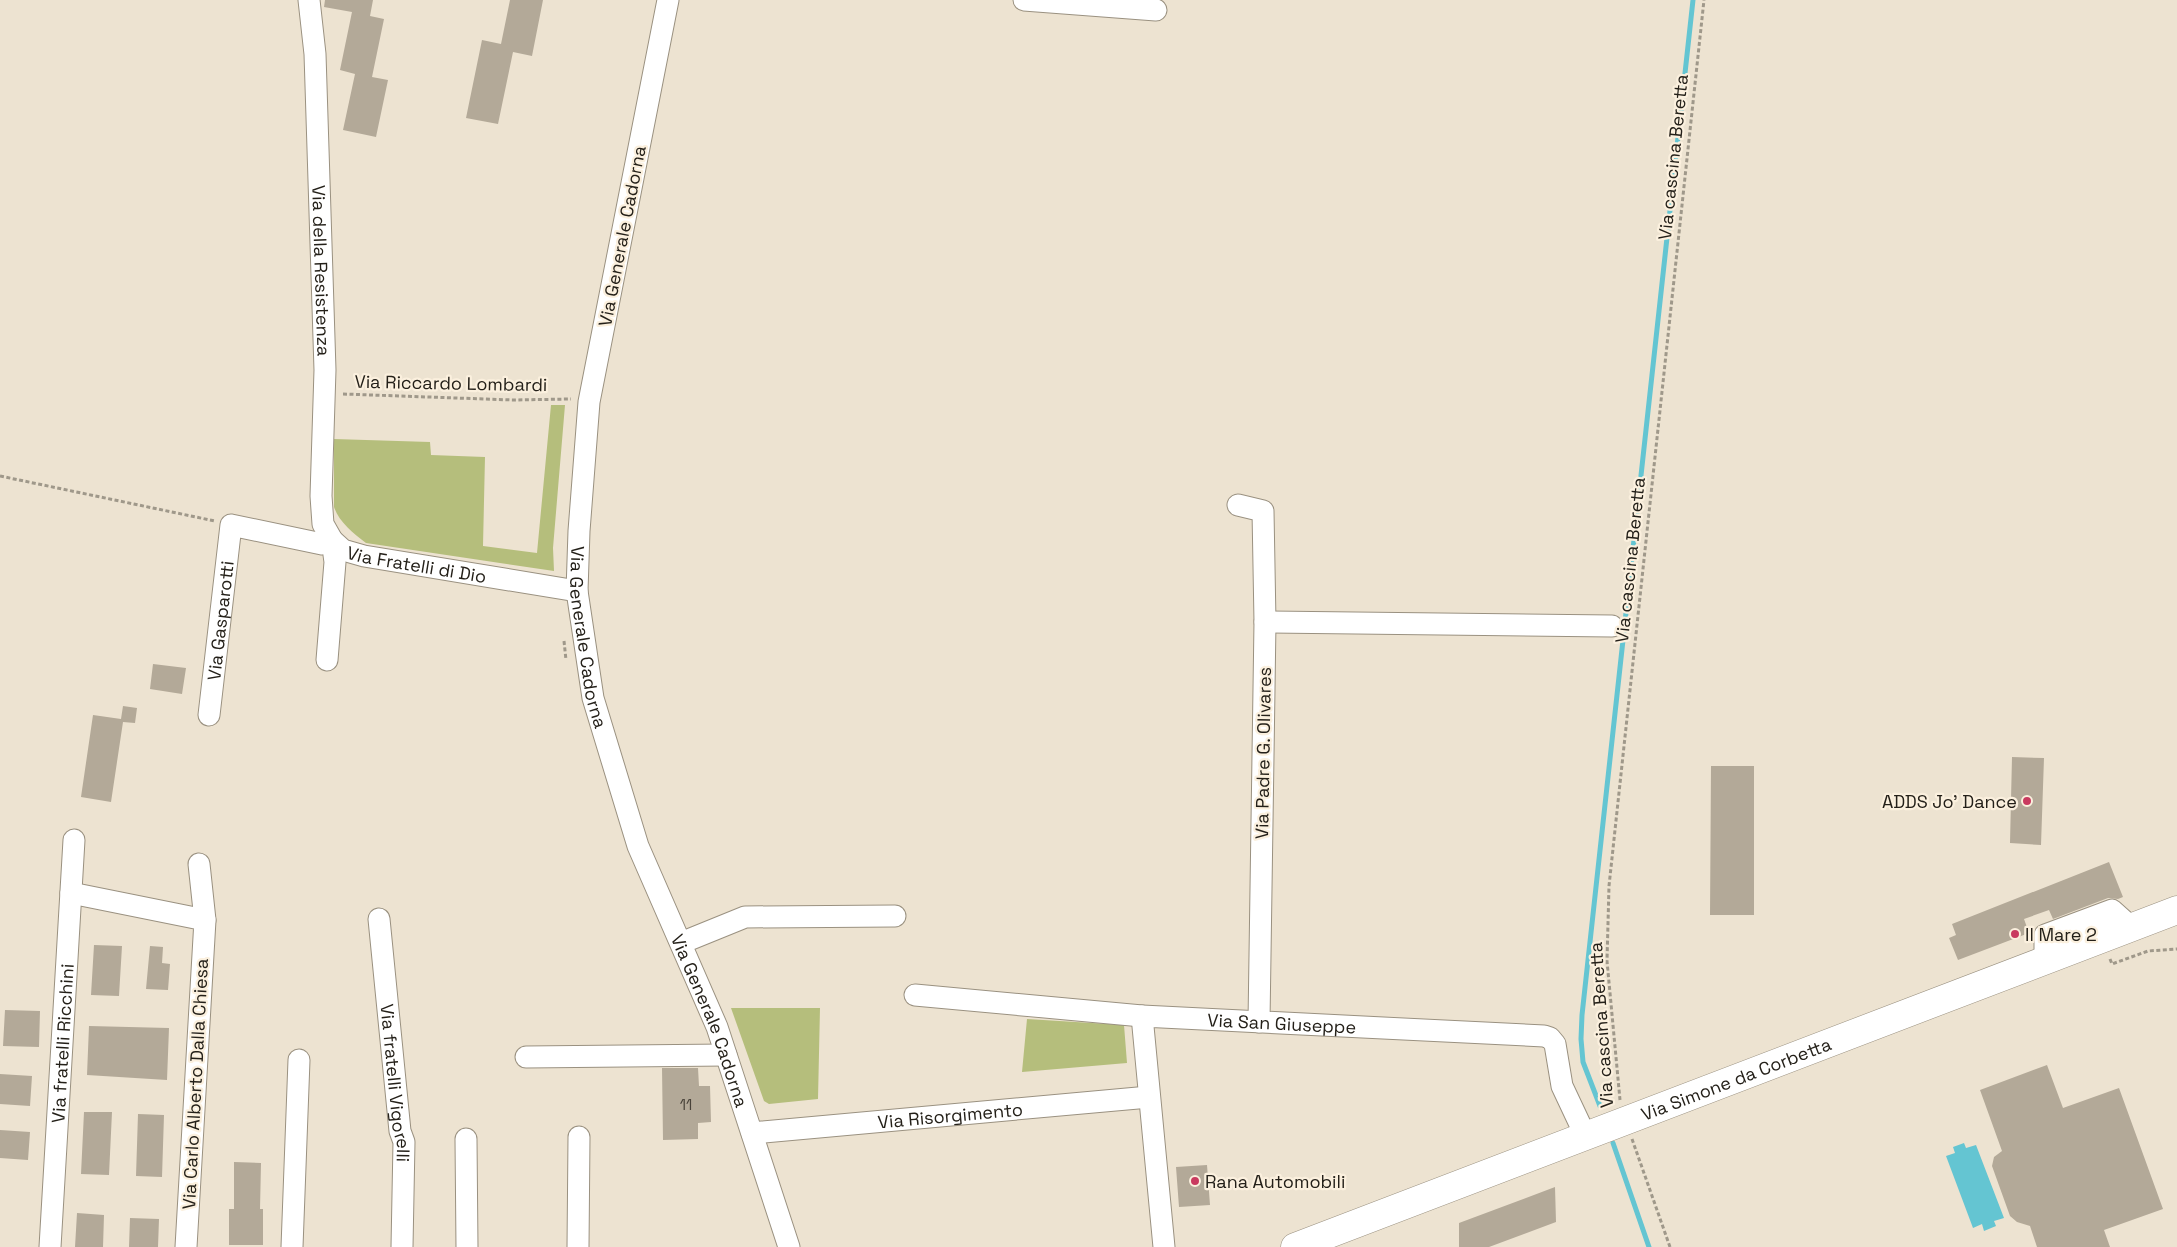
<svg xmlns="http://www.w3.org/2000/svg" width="2177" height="1247" viewBox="0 0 2177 1247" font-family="'Space Grotesk',sans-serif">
	<rect width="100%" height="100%" fill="#ede3d1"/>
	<path fill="#b5be7c" d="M 551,405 L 565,405 L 553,548 L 554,571 L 366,543 C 353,533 339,522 334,507 L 334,439 L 430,442 L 431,455 L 485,457 L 483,546 L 537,553 Z
		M 731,1008 L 820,1008 L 818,1099 L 769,1104 L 764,1101 Z
		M 1027,1019 L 1124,1025 L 1127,1063 L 1022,1072 Z"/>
	<path fill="#64c5d2" d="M 1964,1143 L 1966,1148 L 1976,1145 L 2004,1218 L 1994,1221 L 1996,1226 L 1984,1231 L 1982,1224 L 1973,1228 L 1946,1156 L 1955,1153 L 1953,1147 Z"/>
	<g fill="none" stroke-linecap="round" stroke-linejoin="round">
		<path stroke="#64c5d2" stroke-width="5" d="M 1600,1106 L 1583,1062 L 1581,1039 L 1582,1015 L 1693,0
			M 1613,1143 L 1649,1247"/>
	</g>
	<path fill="#b3a998" d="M 325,0 L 373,0 L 370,16 L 384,19 L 372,77 L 388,80 L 376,137 L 343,130 L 355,74 L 340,70 L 352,12 L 324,7 Z
		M 510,0 L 543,0 L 532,56 L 513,52 L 498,124 L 466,118 L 482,40 L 501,44 Z
		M 153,664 L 186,668 L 182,694 L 150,689 Z
		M 123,706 L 137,708 L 135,723 L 123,722 L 111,802 L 81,797 L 93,715 L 121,719 Z
		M 2012,757 L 2044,758 L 2041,845 L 2010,843 Z
		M 1711,766 L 1754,766 L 1754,915 L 1710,915 Z
		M 2109,862 L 2123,897 L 2118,899 L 2108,898 L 2053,919 L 2049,910 L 2024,919 L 2029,933 L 1958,960 L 1949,938 L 1956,935 L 1952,924 Z
		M 94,945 L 122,946 L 119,996 L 91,995 Z
		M 150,946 L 163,947 L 162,963 L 170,964 L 168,990 L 146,989 Z
		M 5,1010 L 40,1011 L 39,1047 L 3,1046 Z
		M 89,1026 L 169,1028 L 167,1080 L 87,1075 Z
		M 2047,1065 L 2063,1108 L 2119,1088 L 2163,1209 L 2104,1230 L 2110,1247 L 2037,1247 L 2030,1226 L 2017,1222 L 2010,1216 L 1992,1166 L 1994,1157 L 2002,1151 L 1980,1090 Z
		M 662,1068 L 698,1068 L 699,1086 L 710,1086 L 711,1122 L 698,1123 L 698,1139 L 663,1140 Z
		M 0,1074 L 32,1076 L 30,1106 L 0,1104 Z
		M 84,1112 L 112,1112 L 109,1175 L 81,1174 Z
		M 138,1114 L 164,1115 L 162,1177 L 136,1176 Z
		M 0,1130 L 30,1132 L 28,1160 L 0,1158 Z
		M 234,1162 L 261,1163 L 260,1209 L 263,1209 L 263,1245 L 229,1245 L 229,1209 L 234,1209 Z
		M 1207,1165 L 1210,1205 L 1179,1207 L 1176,1167 Z
		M 1555,1187 L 1556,1222 L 1489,1247 L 1459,1247 L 1459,1223 Z
		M 77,1213 L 104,1215 L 103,1247 L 75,1247 Z
		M 130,1218 L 159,1219 L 158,1247 L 129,1247 Z"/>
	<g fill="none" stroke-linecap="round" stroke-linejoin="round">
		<defs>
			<g id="minor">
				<path id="s1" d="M 309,0 L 315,54 L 325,370 L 321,496 L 323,524 L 332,540 L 335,562 L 327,660"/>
				<path id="s2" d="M 668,0 L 589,402 L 579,531 L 577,591 L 593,698 L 638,846 L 717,1027 L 789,1247"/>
				<path d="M 1024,0 L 1156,10"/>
				<path d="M 1238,505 L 1263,511 L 1265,622 L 1259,1022"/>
				<path d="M 1265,622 L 1612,626"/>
				<path id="s3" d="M 209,715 L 231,525 L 322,544 L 332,540 L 343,550 L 364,556 L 577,591"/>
				<path d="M 199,864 L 205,920"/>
				<path d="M 71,893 L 205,920 L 186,1247"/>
				<path id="s4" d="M 379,919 L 400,1131 L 404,1142 L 402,1247"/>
				<path d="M 681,943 L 745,917 L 895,916"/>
				<path d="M 2045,959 L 2045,935 L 2112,910 L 2131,927"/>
				<path d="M 915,995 L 1142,1016"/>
				<path d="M 526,1057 L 726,1055"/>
				<path id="s5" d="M 752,1133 L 1149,1097"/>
				<path d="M 466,1139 L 467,1247"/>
				<path id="s6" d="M 50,1247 L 74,840"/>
				<path d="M 292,1247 L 299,1060"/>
				<path d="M 578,1247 L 579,1137"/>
				<path id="s7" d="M 1164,1247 L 1142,1016 L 1544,1036 L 1550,1038 L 1555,1044 L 1562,1086 L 1586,1137"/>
			</g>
			<g id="major">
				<path id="s8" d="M 1295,1247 L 2177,910"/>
			</g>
		</defs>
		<use href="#minor" stroke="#9a9180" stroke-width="23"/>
		<use href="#major" stroke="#9a9180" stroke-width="29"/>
		<path stroke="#9f988a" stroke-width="3" stroke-dasharray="4 2.5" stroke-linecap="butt" d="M 343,394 L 513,400 L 571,399
			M 0,476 L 215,521
			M 564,641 L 566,660
			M 2110,959 L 2112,964 L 2148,951 L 2177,949
			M 1620,1100 L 1607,961 L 1609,886 L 1704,0
			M 1632,1139 L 1670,1247"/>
		<use href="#minor" stroke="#fff" stroke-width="21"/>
		<use href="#major" stroke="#fff" stroke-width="28"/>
	</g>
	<g fill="#c93a5f" stroke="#fbf0de" stroke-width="2">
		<circle cx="2027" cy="801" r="5"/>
		<circle cx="2015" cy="934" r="5"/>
		<circle cx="1195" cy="1181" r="5"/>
	</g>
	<g text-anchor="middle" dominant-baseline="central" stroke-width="4.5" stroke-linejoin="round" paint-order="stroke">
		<g font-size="15" fill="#484239">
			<text x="686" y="1104">11</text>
		</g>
		<g font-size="18" fill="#242019" stroke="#fbf0de">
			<text transform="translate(1673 157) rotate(-84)">Via cascina Beretta</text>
			<text transform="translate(622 236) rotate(-79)">Via Generale Cadorna</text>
			<text stroke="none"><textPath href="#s1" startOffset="271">Via della Resistenza</textPath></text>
			<text transform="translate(451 383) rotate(1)">Via Riccardo Lombardi</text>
			<text transform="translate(1630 560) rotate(-84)">Via cascina Beretta</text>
			<text stroke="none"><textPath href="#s3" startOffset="385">Via Fratelli di Dio</textPath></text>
			<text stroke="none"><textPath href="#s3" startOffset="95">Via Gasparotti</textPath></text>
			<text stroke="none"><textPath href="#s2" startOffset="646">Via Generale Cadorna</textPath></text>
			<text transform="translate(1263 753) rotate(-89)">Via Padre G. Olivares</text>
			<text stroke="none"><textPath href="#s2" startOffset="1051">Via Generale Cadorna</textPath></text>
			<text stroke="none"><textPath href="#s7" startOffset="372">Via San Giuseppe</textPath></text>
			<text transform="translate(1601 1025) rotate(-94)">Via cascina Beretta</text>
			<text stroke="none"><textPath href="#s6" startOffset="204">Via fratelli Ricchini</textPath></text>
			<text stroke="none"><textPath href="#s8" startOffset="472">Via Simone da Corbetta</textPath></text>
			<text stroke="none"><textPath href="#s4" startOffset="165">Via fratelli Vigorelli</textPath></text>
			<text transform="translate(195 1084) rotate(-87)">Via Carlo Alberto Dalla Chiesa</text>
			<text stroke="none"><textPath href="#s5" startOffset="199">Via Risorgimento</textPath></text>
		</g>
		<g font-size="18" fill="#242019" stroke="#fbf0de" text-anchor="start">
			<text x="2017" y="801" text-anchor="end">ADDS Jo' Dance</text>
			<text x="2025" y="934">Il Mare 2</text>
			<text x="1205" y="1181">Rana Automobili</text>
		</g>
	</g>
</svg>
